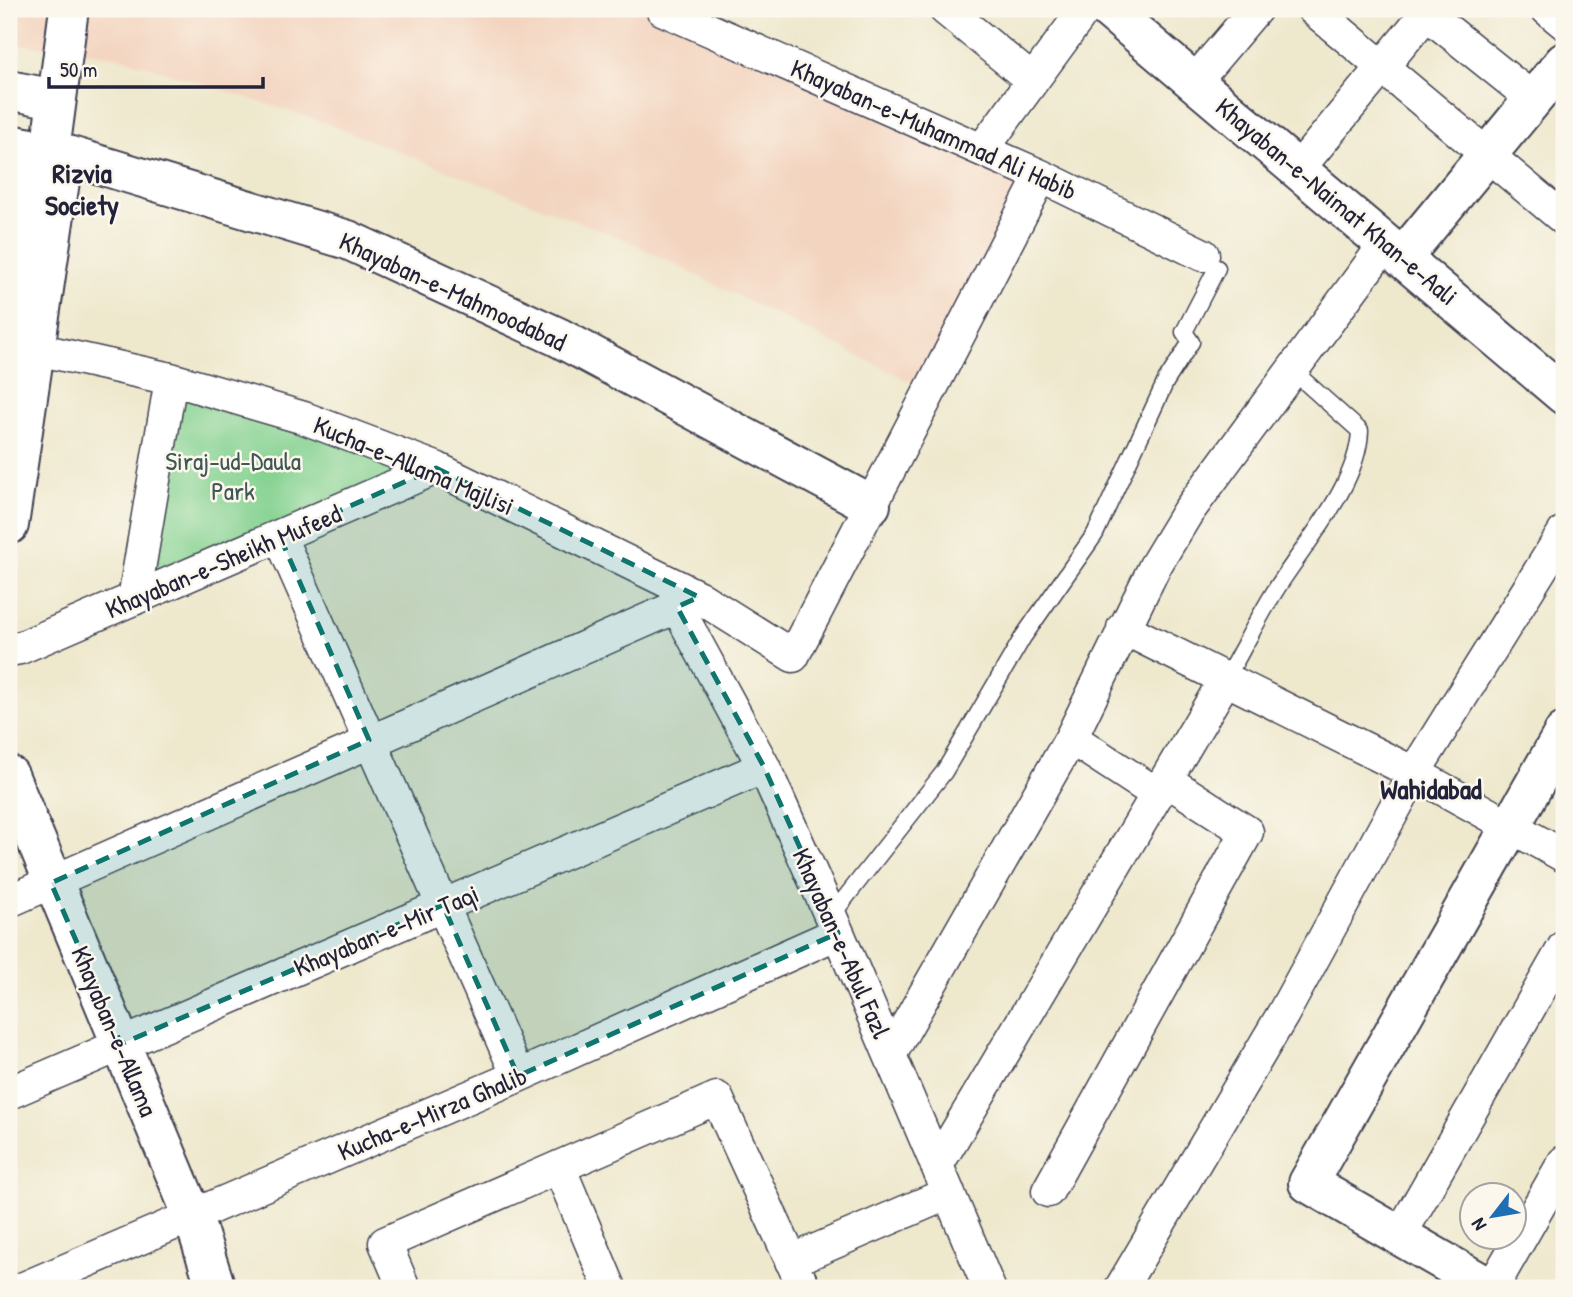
<svg xmlns="http://www.w3.org/2000/svg" width="1573" height="1297" viewBox="0 0 1573 1297" font-family="'Patrick Hand',sans-serif">
	<rect width="100%" height="100%" fill="#fbf7ec"/>
	<filter id="ink" filterUnits="userSpaceOnUse"><feTurbulence type="fractalNoise" baseFrequency=".0143" numOctaves="2"/><feDisplacementMap in="SourceGraphic" scale="14" xChannelSelector="R" yChannelSelector="G"/><feConvolveMatrix kernelMatrix="1 2 1 2 8 2 1 2 1" color-interpolation-filters="sRGB"/></filter>
	<filter id="wash" filterUnits="userSpaceOnUse"><feTurbulence type="fractalNoise" baseFrequency=".00686" numOctaves="4" result="noise"/><feDisplacementMap in="SourceGraphic" scale="28" xChannelSelector="R" yChannelSelector="G"/><feGaussianBlur stdDeviation="1.57" result="paint"/><feColorMatrix in="noise" values="0 0 0 0 0 0 0 0 0 0 0 0 0 0 0 0 0 1.4 0 .05"/><feComposite in="paint" operator="in"/></filter>
	<g filter="url(#wash)">
		<rect width="100%" height="100%" fill="#eee8cd"/>
		<path fill="#f3d4bf" d="M 9,9 L 662,9 L 1041,176 L 929,391 L 626,240 L 323,122 L 116,56 L 9,43 Z"/>
		<path fill="#84d291" stroke="#537a66" stroke-width="2" d="M 171,379 L 436,468 L 134,599 Z"/>
	</g>
	<g filter="url(#ink)">
		<g fill="none" stroke-linecap="round" stroke-linejoin="round">
			<defs>
				<path id="lane" d="M 1225,680 C 1242,651 1257,620 1275,591 C 1303,545 1358,486 1360,431 L 1292,370
					M 831,916 L 944,772 L 1023,637 L 1095,534 L 1166,381 L 1191,342 L 1184,332 L 1217,268"/>
				<path id="street" d="M 662,9 L 1041,176 L 1203,255
					M 945,9 L 1032,80
					M 1313,9 L 1564,219
					M 1421,9 L 1533,99
					M 1547,9 L 1564,23
					M 1195,81 L 1256,9
					M 982,150 L 1085,9
					M 1299,168 L 1430,9
					M 14,344 L 171,379 L 304,418 L 436,468 L 699,597 L 793,656 L 1041,176
					M 280,537 L 518,1076
					M 134,599 L 171,379
					M 677,607 L 764,767 L 838,933 L 989,1288
					M 1123,628 L 1414,773 L 1564,856
					M 9,650 L 20,648 L 436,468
					M 1071,738 L 1157,794
					M 9,901 L 699,597
					M 890,1055 L 1071,738 L 1155,566 L 1187,513 L 1386,243
					M 9,1093 L 764,767
					M 937,1165 L 1225,680
					M 559,1167 L 610,1288
					M 1048,1191 L 1247,832 L 1166,780
					M 1399,1237 L 1564,947
					M 791,1261 L 949,1193
					M 24,1288 L 518,1076 L 838,933
					M 404,1288 L 385,1243 L 717,1098 L 804,1288
					M 1121,1288 L 1283,1014 L 1414,773 L 1564,532
					M 1492,1288 L 1564,1162"/>
				<path id="secondary" d="M 1108,9 L 1564,395
					M 9,90 L 55,99
					M 9,144 L 64,154 L 348,240 L 558,337 L 871,505
					M 50,151 L 69,9
					M 1402,258 L 1564,62
					M 9,330 L 36,148
					M 9,525 L 64,154
					M 9,775 L 193,1217 L 216,1288
					M 1490,1288 L 1308,1183 L 1564,732"/>
			</defs>
			<use href="#lane" stroke="#414051" stroke-width="19"/>
			<use href="#street" stroke="#414051" stroke-width="35"/>
			<use href="#secondary" stroke="#414051" stroke-width="42"/>
			<use href="#lane" stroke="#fff" stroke-width="16"/>
			<use href="#street" stroke="#fff" stroke-width="32"/>
			<use href="#secondary" stroke="#fff" stroke-width="38"/>
		</g>
	</g>
	<path fill="#0f766e" fill-opacity="0.2" stroke="#0f766e" stroke-width="5" stroke-dasharray="14 9" stroke-linejoin="round" d="M 436,468 L 699,597 L 677,607 L 764,767 L 838,933 L 518,1076 L 443,905 L 121,1044 L 51,883 L 369,740 L 280,537 Z"/>
	<g text-anchor="middle" dominant-baseline="central" stroke-width="5" stroke-linejoin="round" paint-order="stroke">
		<g font-size="26" fill="#22223b" stroke="#fbf7ec">
			<text transform="translate(934 129) rotate(24)">Khayaban-e-Muhammad Ali Habib</text>
			<text transform="translate(1337 201) rotate(40)">Khayaban-e-Naimat Khan-e-Aali</text>
			<text transform="translate(453 291) rotate(25)">Khayaban-e-Mahmoodabad</text>
			<text transform="translate(414 465) rotate(23)">Kucha-e-Allama Majlisi</text>
			<text transform="translate(223 561) rotate(-23)">Khayaban-e-Sheikh Mufeed</text>
			<text transform="translate(386 930) rotate(-23)">Khayaban-e-Mir Taqi</text>
			<text transform="translate(842 943) rotate(66)">Khayaban-e-Abul Fazl</text>
			<text transform="translate(115 1031) rotate(67)">Khayaban-e-Allama</text>
			<text transform="translate(432 1113) rotate(-23)">Kucha-e-Mirza Ghalib</text>
		</g>
		<g font-size="26" fill="#3f5755" stroke="#fbf7ec">
			<text x="233" y="460">Siraj-ud-Daula<tspan x="233" dy="30">Park</tspan></text>
		</g>
		<g font-size="28" font-weight="bold" fill="#22223b" stroke="#fbf7ec">
			<text x="82" y="173">Rizvia<tspan x="82" dy="32">Society</tspan></text>
			<text x="1431" y="789">Wahidabad</text>
		</g>
	</g>
	<rect width="1573" height="1297" fill="none" stroke="#fbf7ec" stroke-width="35"/>
	<g transform="translate(1493 1216) rotate(239)"><circle r="33" fill="#fbf7ec" stroke="#a4a2a5" stroke-width="2"/>
	<path d="M0-5L12 26L0 18L-12 26Z" fill="#1f6fb2"/>
	<text y="-10" font-size="19" font-weight="bold" text-anchor="middle" fill="#22223b">N</text>
	</g>
	<path d="M49 77v10h214v-10" fill="none" stroke="#22223b" stroke-width="3.5"/>
	<text x="60" y="77" font-size="21" fill="#22223b" stroke="#fbf7ec" stroke-width="5" paint-order="stroke">50 m</text>
</svg>
